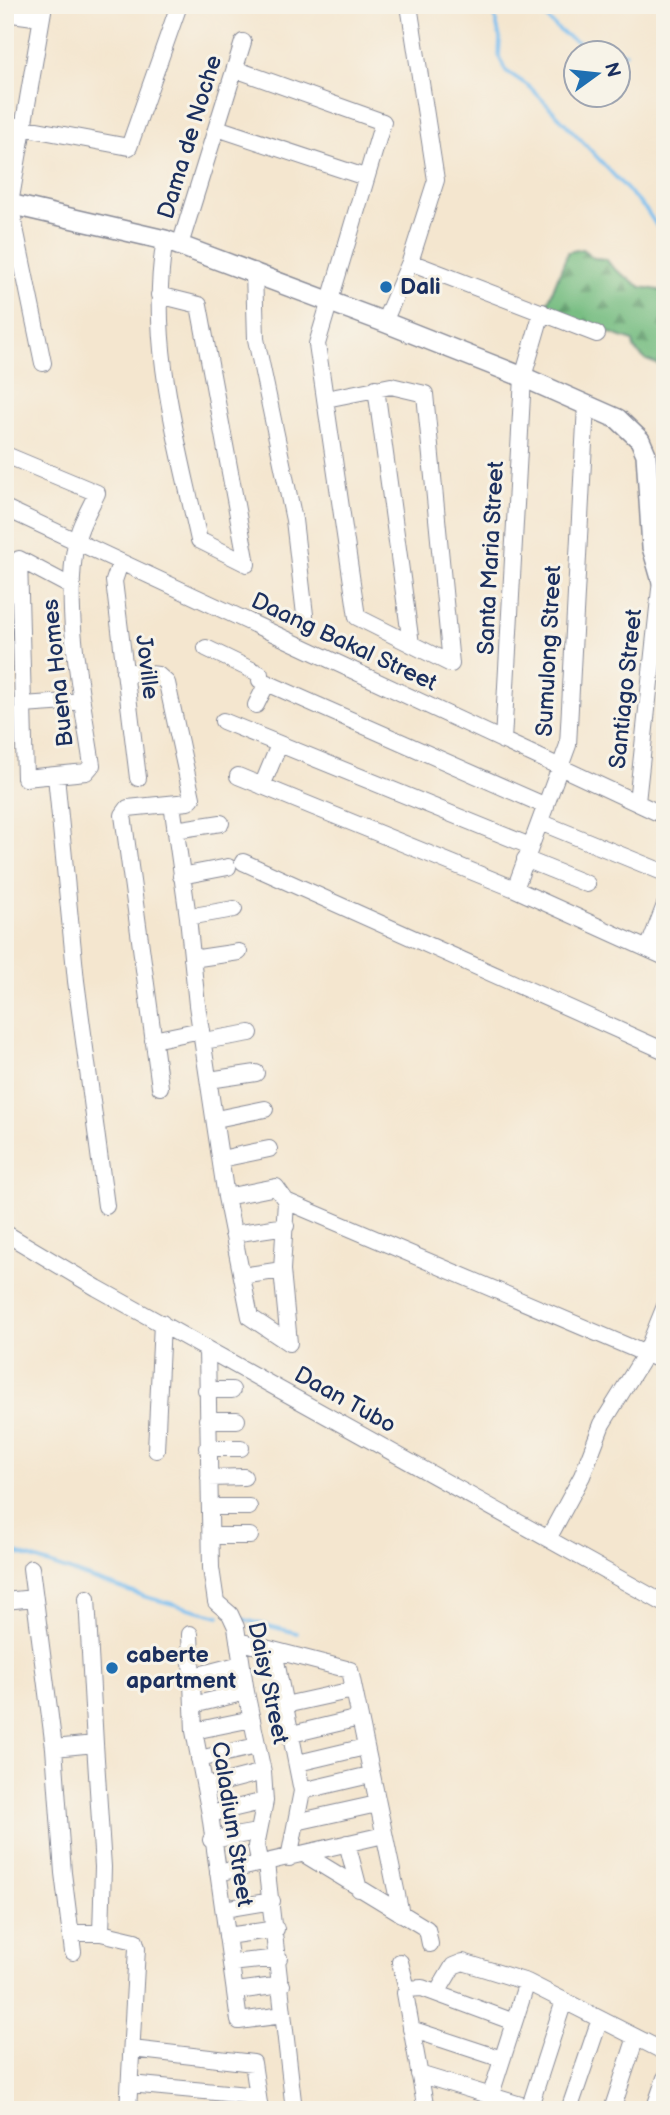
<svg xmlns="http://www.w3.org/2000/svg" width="670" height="2115" viewBox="0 0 670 2115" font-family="'Balsamiq Sans',sans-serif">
	<defs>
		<pattern id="forest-firs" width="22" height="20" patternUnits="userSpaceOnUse" patternTransform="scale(1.75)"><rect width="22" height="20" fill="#78be83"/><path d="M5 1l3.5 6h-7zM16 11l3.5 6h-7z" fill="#629b6e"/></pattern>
	</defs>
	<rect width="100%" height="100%" fill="#f7f3e8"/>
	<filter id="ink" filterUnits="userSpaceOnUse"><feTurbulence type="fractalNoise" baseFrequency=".0143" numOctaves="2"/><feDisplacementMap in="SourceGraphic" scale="14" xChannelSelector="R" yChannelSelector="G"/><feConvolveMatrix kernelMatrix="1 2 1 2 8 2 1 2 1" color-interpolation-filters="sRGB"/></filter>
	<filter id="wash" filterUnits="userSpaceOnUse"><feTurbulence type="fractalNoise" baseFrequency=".00686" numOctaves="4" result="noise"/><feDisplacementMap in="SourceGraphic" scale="28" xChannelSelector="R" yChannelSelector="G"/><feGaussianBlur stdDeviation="1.57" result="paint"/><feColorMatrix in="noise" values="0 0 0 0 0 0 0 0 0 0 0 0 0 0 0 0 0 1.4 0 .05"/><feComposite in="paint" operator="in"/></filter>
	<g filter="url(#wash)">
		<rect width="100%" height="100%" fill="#f4e6cf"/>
		<path fill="url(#forest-firs)" stroke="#4a7670" stroke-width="2" d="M 582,249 L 594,258 L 606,259 L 613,268 L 641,287 L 665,291 L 662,366 L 646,360 L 634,349 L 633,341 L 545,310 L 568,252 Z"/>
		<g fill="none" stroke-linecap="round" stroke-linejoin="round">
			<path stroke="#79bef0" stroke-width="3.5" d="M 492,5 L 500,38 L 499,57 L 506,71 L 530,87 L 583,142 L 647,211 L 665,239
				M 537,5 C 563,43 584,46 626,53
				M 5,1549 L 146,1597 L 219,1616
				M 238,1618 L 297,1633"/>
		</g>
	</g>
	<g filter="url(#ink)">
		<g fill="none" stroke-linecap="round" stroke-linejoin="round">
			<defs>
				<path id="minor" d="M 5,13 L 41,18
					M 235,69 L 383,122 L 317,344 L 357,617 L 451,664
					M 5,124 L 129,147 L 179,5
					M 217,128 L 365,177
					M 165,240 C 147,339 178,444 199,540 L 247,564
					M 180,245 L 243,42
					M 410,262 L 597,334
					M 254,271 L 256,339 L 294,520 L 305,615
					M 159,295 L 199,305 L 247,564
					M 384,322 L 410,262 L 436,180 L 409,5
					M 43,363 L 10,204 L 44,5
					M 376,388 L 411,644
					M 326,399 L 391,386 L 425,394 L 451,664
					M 6,455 L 97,493 C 89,510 79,526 76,543 C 63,608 82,699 92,765 L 86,772 L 25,778 L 19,559 L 72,587
					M 5,508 L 665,816
					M 120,563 L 114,581 L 138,778
					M 206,648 L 260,674 L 260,680 L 267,683 L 546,806
					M 124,671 L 158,675 L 167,683 L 192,798 L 188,802 L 128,808 L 123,815 L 160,1087
					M 23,705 L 82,701
					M 256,705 L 267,683
					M 223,721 L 530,846
					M 503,741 L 523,377 L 542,312
					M 56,776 L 76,981 L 106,1206
					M 238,776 L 515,889 L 665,957
					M 262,786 L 279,745
					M 637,802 L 661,580
					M 172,804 L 188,917 L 197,1005 L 226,1197 L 250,1317 L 289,1343 L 282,1270 L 286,1201 L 276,1187 L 226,1197
					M 540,822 L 665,873
					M 175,830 L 221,823
					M 525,859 L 587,884
					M 243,862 L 665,1051
					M 181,876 L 228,867
					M 515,889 L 568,745 L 586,405
					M 188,917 L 234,909
					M 648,949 L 665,905
					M 192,959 L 239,952
					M 153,1040 L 201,1030
					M 203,1041 L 250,1033
					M 209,1080 L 256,1073
					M 216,1119 L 265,1109
					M 221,1159 L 269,1149
					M 286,1201 L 665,1362
					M 5,1233 L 97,1288 L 665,1604
					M 233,1234 L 286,1226
					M 242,1276 L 282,1270
					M 207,1349 L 211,1568 L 216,1602 L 230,1614 L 236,1627 L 246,1692 L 263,1772 L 265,1801 L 256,1846 L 260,1864
					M 206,1390 L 232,1390
					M 207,1420 L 237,1420
					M 207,1448 L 241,1448
					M 156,1450 L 162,1323
					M 209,1478 L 244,1477
					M 210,1507 L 249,1507
					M 212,1536 L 250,1536
					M 548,1539 L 582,1476 L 602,1424 L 646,1353 L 665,1306
					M 31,1568 L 54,1748 L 63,1873 L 73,1952
					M 87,1598 L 95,1744
					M 5,1601 L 34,1598
					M 190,1634 L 194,1731 L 210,1814 L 239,2021 L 283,2015
					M 238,1641 L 350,1670 L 401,1914
					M 274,1651 L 302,1791 L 289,1858
					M 191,1677 L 241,1664
					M 193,1705 L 246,1692
					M 285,1705 L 353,1690
					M 194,1731 L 252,1719
					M 292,1734 L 359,1718
					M 54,1748 L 95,1744 L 103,1867 L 101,1933 L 71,1933
					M 199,1759 L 257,1746
					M 298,1763 L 365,1747
					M 205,1787 L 263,1772
					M 302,1791 L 370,1775
					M 210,1814 L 265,1801
					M 296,1822 L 377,1804
					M 211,1840 L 257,1832
					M 347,1843 L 359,1889
					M 304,1854 L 427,1929 L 430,1944
					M 266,1863 L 294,2110
					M 218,1873 L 384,1835
					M 224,1909 L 272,1901
					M 101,1933 L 135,1941 L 137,1948 L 128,2110
					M 227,1936 L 276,1929
					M 400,1962 L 407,1989
					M 231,1963 L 279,1958
					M 236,1991 L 282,1985
					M 437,1993 L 453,1966 L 463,1962 L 527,1982 L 665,2052
					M 411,2029 L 502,2059
					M 132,2049 L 253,2063 L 260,2110
					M 419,2074 L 537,2110
					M 130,2084 L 258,2096
					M 530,2106 L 564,2001
					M 426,2110 L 405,1993 L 407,1989 L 422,1988 L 514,2022
					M 486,2110 L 527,1982
					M 569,2110 L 600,2019
					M 612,2110 L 636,2037
					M 654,2110 L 665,2078"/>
				<path id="major" d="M 5,203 L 165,240 L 384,322 L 523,377 L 618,419 L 640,440 L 646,454 L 652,547 L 665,592"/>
			</defs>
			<use href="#minor" stroke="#888a96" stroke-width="18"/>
			<use href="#major" stroke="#888a96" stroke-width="22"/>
			<use href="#minor" stroke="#fff" stroke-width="16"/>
			<use href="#major" stroke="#fff" stroke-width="19"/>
		</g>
	</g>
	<g fill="#1f6fb2" stroke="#f7f3e8" stroke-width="2.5">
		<circle cx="386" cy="287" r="7"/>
		<circle cx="112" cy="1668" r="7"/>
	</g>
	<g text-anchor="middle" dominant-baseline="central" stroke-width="6" stroke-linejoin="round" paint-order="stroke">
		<g font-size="23" fill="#1b2f5e" stroke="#f7f3e8">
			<text transform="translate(190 137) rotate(-73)">Dama de Noche</text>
			<text transform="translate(491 558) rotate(-87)">Santa Maria Street</text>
			<text transform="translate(344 642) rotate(25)">Daang Bakal Street</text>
			<text transform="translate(549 651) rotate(-87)">Sumulong Street</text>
			<text transform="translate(147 667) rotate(83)">Joville</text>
			<text transform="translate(58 673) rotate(-96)">Buena Homes</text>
			<text transform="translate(626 689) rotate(-84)">Santiago Street</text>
			<text transform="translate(345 1400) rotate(29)">Daan Tubo</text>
			<text transform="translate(268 1683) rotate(78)">Daisy Street</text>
			<text transform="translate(232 1824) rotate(81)">Caladium Street</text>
		</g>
		<g font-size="23" font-weight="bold" fill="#1b2f5e" stroke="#f7f3e8" text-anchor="start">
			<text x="400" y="287">Dali</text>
			<text x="126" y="1655">caberte<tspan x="126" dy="26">apartment</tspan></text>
		</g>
	</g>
	<rect width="670" height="2115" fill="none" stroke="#f7f3e8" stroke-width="28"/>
	<g transform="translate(597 74) rotate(75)"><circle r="33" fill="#f7f3e8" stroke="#9fa5b1" stroke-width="2"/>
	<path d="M0-5L12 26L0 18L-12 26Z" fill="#1f6fb2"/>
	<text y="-10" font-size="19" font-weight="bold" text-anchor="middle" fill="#1b2f5e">N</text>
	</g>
</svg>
